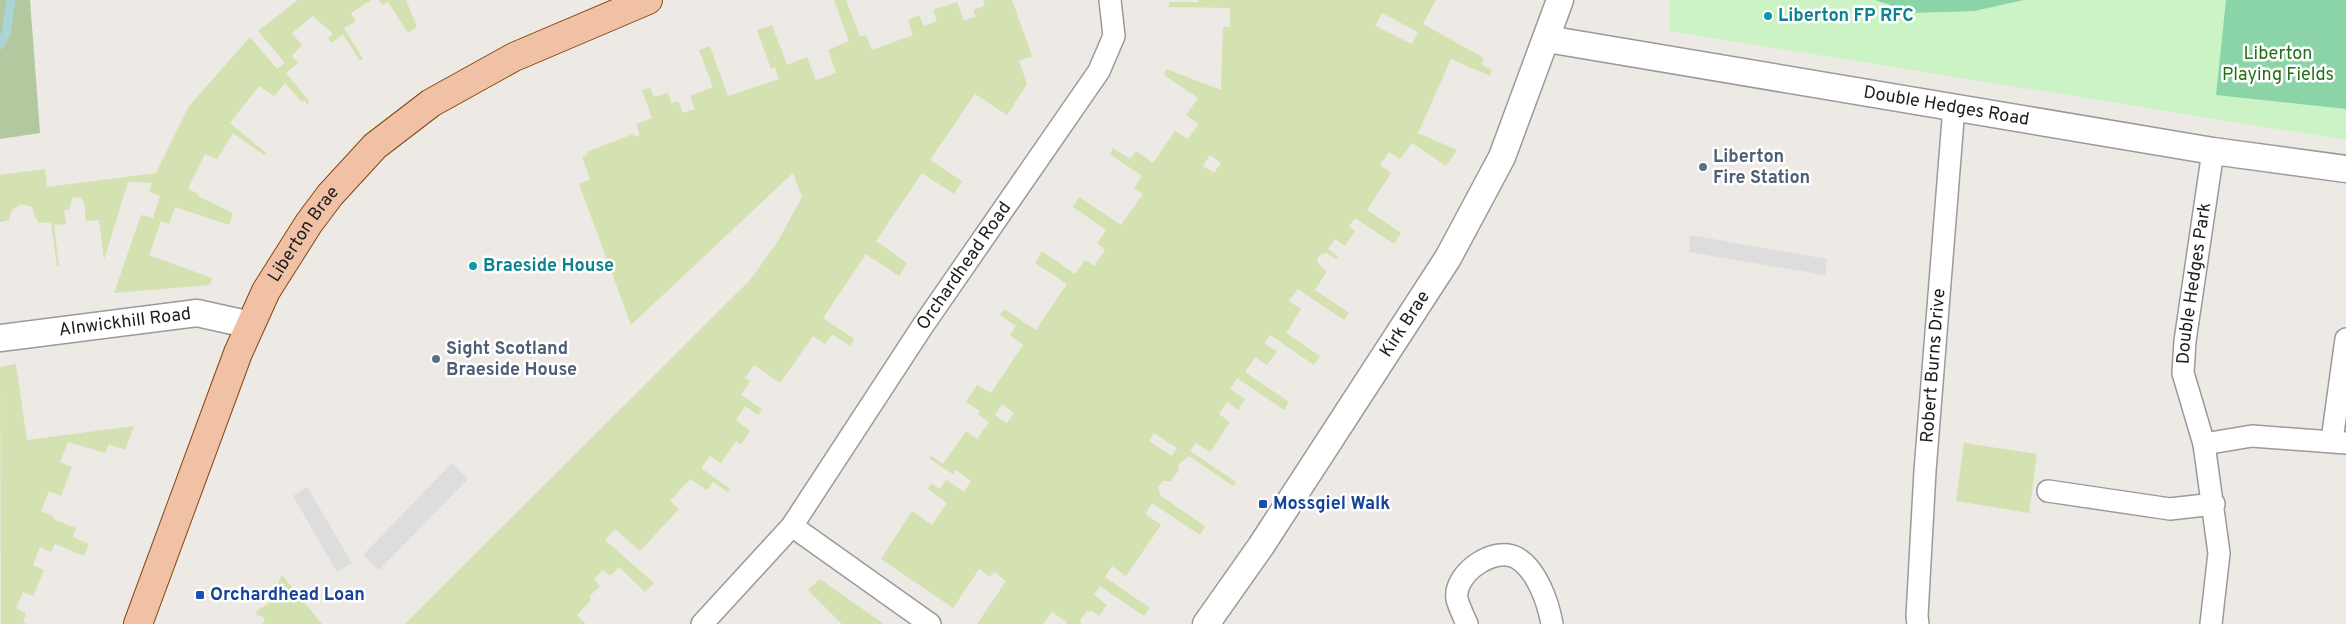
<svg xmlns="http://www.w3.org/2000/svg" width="2346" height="624" viewBox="0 0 2346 624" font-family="Overpass,sans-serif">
	<rect width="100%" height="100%" fill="#ede9e5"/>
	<path fill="#d3e2b0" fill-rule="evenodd" d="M 298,0 L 371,0 L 351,13 L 356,21 L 344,28 L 363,59 L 360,61 L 343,34 L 332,43 L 328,38 L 333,34 L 313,16 L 292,33 L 302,45 L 292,56 L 298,63 L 286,73 L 310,102 L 307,104 L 304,100 L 302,102 L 285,83 L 274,96 L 259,86 L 230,123 L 266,153 L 264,155 L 233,133 L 217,159 L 205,154 L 188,189 L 199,194 L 198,196 L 233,213 L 229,225 L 175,207 L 169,224 L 161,221 L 149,255 L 212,278 L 210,285 L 114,293 L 141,215 L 153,218 L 160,196 L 149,192 L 152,183 L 128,182 L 104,260 L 99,220 L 86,221 L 84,202 L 80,197 L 72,198 L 70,209 L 64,210 L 66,224 L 54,225 L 59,266 L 57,266 L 51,222 L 38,223 L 32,207 L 21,204 L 12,210 L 9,220 L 0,222 L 0,175 L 45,169 L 47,187 L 156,173 L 189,106 L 250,37 L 277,69 L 285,63 L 258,31 Z
		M 379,0 L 406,0 L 417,27 L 408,33 L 388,2 L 382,5 Z
		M 836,0 L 846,0 L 860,37 L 866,35 L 872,50 L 913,35 L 908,20 L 919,15 L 924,26 L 937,21 L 933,10 L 957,2 L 964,21 L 976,16 L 973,10 L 985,6 L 983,0 L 1012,0 L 1032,56 L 1019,61 L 1027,84 L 1007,115 L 975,94 L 930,160 L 962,181 L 954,194 L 922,173 L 876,241 L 907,263 L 899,276 L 866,254 L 823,318 L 854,339 L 850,346 L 832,334 L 825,344 L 813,336 L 780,383 L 754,365 L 745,378 L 750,381 L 741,395 L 762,409 L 758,415 L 745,406 L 736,420 L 750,431 L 741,444 L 736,441 L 721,463 L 710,456 L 701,468 L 730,489 L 728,492 L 713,482 L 707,490 L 690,479 L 670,501 L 679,509 L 640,551 L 615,529 L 605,540 L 654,583 L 645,592 L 619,567 L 610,576 L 603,570 L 594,579 L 600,586 L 589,597 L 591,600 L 577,615 L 586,624 L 405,624 L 751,279 L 778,241 L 802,197 L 793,173 L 631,325 L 579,184 L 590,179 L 582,157 L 588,154 L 587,152 L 633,134 L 635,137 L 640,135 L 636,124 L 652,118 L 642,90 L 650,88 L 654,97 L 668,93 L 671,103 L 678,101 L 683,113 L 695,109 L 690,96 L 713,87 L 699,50 L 710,46 L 728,96 L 779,79 L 775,67 L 771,69 L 757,30 L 772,25 L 787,65 L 807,57 L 816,80 L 836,73 L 828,50 L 849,41 L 834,1 Z
		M 1198,0 L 1436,0 L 1423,24 L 1484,58 L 1481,64 L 1492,70 L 1490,76 L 1451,59 L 1418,133 L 1457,150 L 1446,166 L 1412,143 L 1400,159 L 1389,152 L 1380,165 L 1391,173 L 1367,210 L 1401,233 L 1394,244 L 1355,218 L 1349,226 L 1355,231 L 1345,246 L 1335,239 L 1328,249 L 1338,256 L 1336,259 L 1327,253 L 1321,254 L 1317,259 L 1319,265 L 1327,271 L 1315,290 L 1349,313 L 1344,320 L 1298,289 L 1289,301 L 1301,309 L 1286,333 L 1320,356 L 1314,365 L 1270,335 L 1264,343 L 1277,351 L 1267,365 L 1255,357 L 1245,372 L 1289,402 L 1284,410 L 1237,378 L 1230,389 L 1245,399 L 1238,410 L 1227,402 L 1219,414 L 1230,422 L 1210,452 L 1196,443 L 1190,451 L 1236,482 L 1233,486 L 1189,456 L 1178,465 L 1179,470 L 1171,481 L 1163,481 L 1158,488 L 1161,496 L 1205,526 L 1200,535 L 1152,503 L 1145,514 L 1161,525 L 1126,576 L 1112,566 L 1105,577 L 1150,608 L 1144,616 L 1100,586 L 1094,595 L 1107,605 L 1099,616 L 1092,611 L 1086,612 L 1080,620 L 1081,624 L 1066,624 L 1067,622 L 1052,612 L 1043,624 L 977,624 L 1006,581 L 994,572 L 990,577 L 979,569 L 953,608 L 881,559 L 912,511 L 932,525 L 947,503 L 928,489 L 931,484 L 940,489 L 946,480 L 964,492 L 971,481 L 956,470 L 953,474 L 951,473 L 929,458 L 931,456 L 943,464 L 966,431 L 977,439 L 989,422 L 978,414 L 980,411 L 966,402 L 977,385 L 991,393 L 1023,345 L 1010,335 L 1016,326 L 1000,315 L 1004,309 L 1036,330 L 1067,284 L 1035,263 L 1042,251 L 1075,274 L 1085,260 L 1094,266 L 1105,250 L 1097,243 L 1106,230 L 1073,207 L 1079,197 L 1121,225 L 1143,194 L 1134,188 L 1142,176 L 1110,154 L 1113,148 L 1130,159 L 1136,151 L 1153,163 L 1175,131 L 1188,139 L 1199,124 L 1186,115 L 1198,98 L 1164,75 L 1166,69 L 1221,90 L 1223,27 L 1230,27 L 1230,8 L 1169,7 L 1169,2 L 1199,2 ZM 1382,13 L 1418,32 L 1412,44 L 1375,26 ZM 1210,155 L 1221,163 L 1214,173 L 1203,166 ZM 1002,404 L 1014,413 L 1007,423 L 995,415 ZM 1154,433 L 1177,448 L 1172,456 L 1149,441 Z
		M 16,364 L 27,440 L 134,426 L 125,450 L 109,444 L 105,453 L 68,442 L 60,462 L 72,467 L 61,496 L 49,491 L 41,511 L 54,517 L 53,519 L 76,528 L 73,537 L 89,544 L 84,556 L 55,544 L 51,552 L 40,547 L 33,565 L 44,570 L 33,596 L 23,592 L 16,608 L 26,613 L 23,622 L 28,624 L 1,624 L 0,367 Z
		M 1964,443 L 2037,454 L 2029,513 L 1956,501 Z
		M 282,575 L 322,624 L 263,624 L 265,618 L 256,614 L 258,610 L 270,603 Z
		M 820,579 L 884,624 L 842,624 L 808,590 Z"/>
	<path fill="#b3c89e" d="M 0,0 L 30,0 L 40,133 L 0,139 Z"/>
	<path fill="#ccf3c6" d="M 1669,0 L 2346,0 L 2346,140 L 1670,31 Z"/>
	<path fill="#8bd4a8" d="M 1875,0 L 2024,0 L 1974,11 L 1914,13 Z
		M 2226,0 L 2346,0 L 2346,109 L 2216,95 Z"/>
	<path fill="#ddd" d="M 1690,235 L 1827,259 L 1825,275 L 1689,252 Z
		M 452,463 L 468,479 L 379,570 L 363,555 Z
		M 307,487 L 352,563 L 337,572 L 293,496 Z"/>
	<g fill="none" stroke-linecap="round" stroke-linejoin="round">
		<path stroke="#aad5d6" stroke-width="9" d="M 0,45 L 6,34 L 11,0"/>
		<defs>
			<g id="minor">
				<path d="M 2332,440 L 2346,339"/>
				<path d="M 2204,444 L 2252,436 L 2346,443"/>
				<path d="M 2048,491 L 2170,509 L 2214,504"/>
				<path d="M 792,526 L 930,624"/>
				<path id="s1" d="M 702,624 L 792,526 L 922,327 L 1099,71 L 1114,36 L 1110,0"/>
				<path d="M 1467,624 C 1464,617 1459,607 1457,599 C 1453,574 1494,545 1517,558 C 1537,570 1548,602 1552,624"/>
				<path id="s2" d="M 1918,624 L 1917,616 L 1925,471 L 1954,107"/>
				<path id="s3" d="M 2211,624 L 2219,553 L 2204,444 L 2183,373 L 2185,341 L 2213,151"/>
			</g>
			<g id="tertiary">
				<path id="s4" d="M 1547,39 L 2213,151 L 2346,169"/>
				<path id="s5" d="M 0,338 L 197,313 L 251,325"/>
				<path id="s6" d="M 1206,624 L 1261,546 L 1448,258 L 1502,157 L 1560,0"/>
			</g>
			<g id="primary">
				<path id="s7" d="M 138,624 L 238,353 L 266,291 L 309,223 L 330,195 L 375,146 L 431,103 L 514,57 L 648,0"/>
			</g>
		</defs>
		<use href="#minor" stroke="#9a9a9a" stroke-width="24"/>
		<use href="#tertiary" stroke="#9a9a9a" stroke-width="29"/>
		<use href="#primary" stroke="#864611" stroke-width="30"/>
		<use href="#minor" stroke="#fff" stroke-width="21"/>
		<use href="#tertiary" stroke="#fff" stroke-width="26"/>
		<use href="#primary" stroke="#f1c1a6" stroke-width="28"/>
	</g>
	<g fill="#0f9aa8" stroke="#fff" stroke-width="2">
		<circle cx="1768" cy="16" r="5"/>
		<circle cx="473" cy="266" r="5"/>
	</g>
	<g fill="#5c6f8a" stroke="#fff" stroke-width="2">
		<circle cx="1703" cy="167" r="5"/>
		<circle cx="436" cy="359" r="5"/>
	</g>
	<g fill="#1a4fb4" stroke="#fff" stroke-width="2">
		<rect x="1258" y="499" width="10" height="10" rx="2.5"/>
		<rect x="195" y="590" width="10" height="10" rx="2.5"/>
	</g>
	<g text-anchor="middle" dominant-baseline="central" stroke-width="5" stroke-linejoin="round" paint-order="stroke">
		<g font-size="18" font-weight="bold" fill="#0d838f" stroke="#fff" text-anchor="start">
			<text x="1778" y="16">Liberton FP RFC</text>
			<text x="483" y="266">Braeside House</text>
		</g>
		<g font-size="18" fill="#236f18" stroke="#fff">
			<text x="2278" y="54">Liberton<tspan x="2278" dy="21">Playing Fields</tspan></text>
		</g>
		<g font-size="18" fill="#1d1d1d" stroke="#fff">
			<text stroke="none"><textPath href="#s4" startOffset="405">Double Hedges Road</textPath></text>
			<text stroke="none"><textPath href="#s7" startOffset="425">Liberton Brae</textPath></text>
			<text stroke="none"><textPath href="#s1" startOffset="445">Orchardhead Road</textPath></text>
			<text stroke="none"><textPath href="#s3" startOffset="346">Double Hedges Park</textPath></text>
			<text stroke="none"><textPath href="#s5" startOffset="126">Alnwickhill Road</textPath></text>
			<text stroke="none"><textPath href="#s6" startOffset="360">Kirk Brae</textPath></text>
			<text stroke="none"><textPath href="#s2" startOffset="259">Robert Burns Drive</textPath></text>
		</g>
		<g font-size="18" font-weight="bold" fill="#4e5e75" stroke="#fff" text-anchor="start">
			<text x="1713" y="157">Liberton<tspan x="1713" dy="21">Fire Station</tspan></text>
			<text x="446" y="349">Sight Scotland<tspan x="446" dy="21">Braeside House</tspan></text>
		</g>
		<g font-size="18" font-weight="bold" fill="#164399" stroke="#fff" text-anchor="start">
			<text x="1273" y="504">Mossgiel Walk</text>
			<text x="210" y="595">Orchardhead Loan</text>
		</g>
	</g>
</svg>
